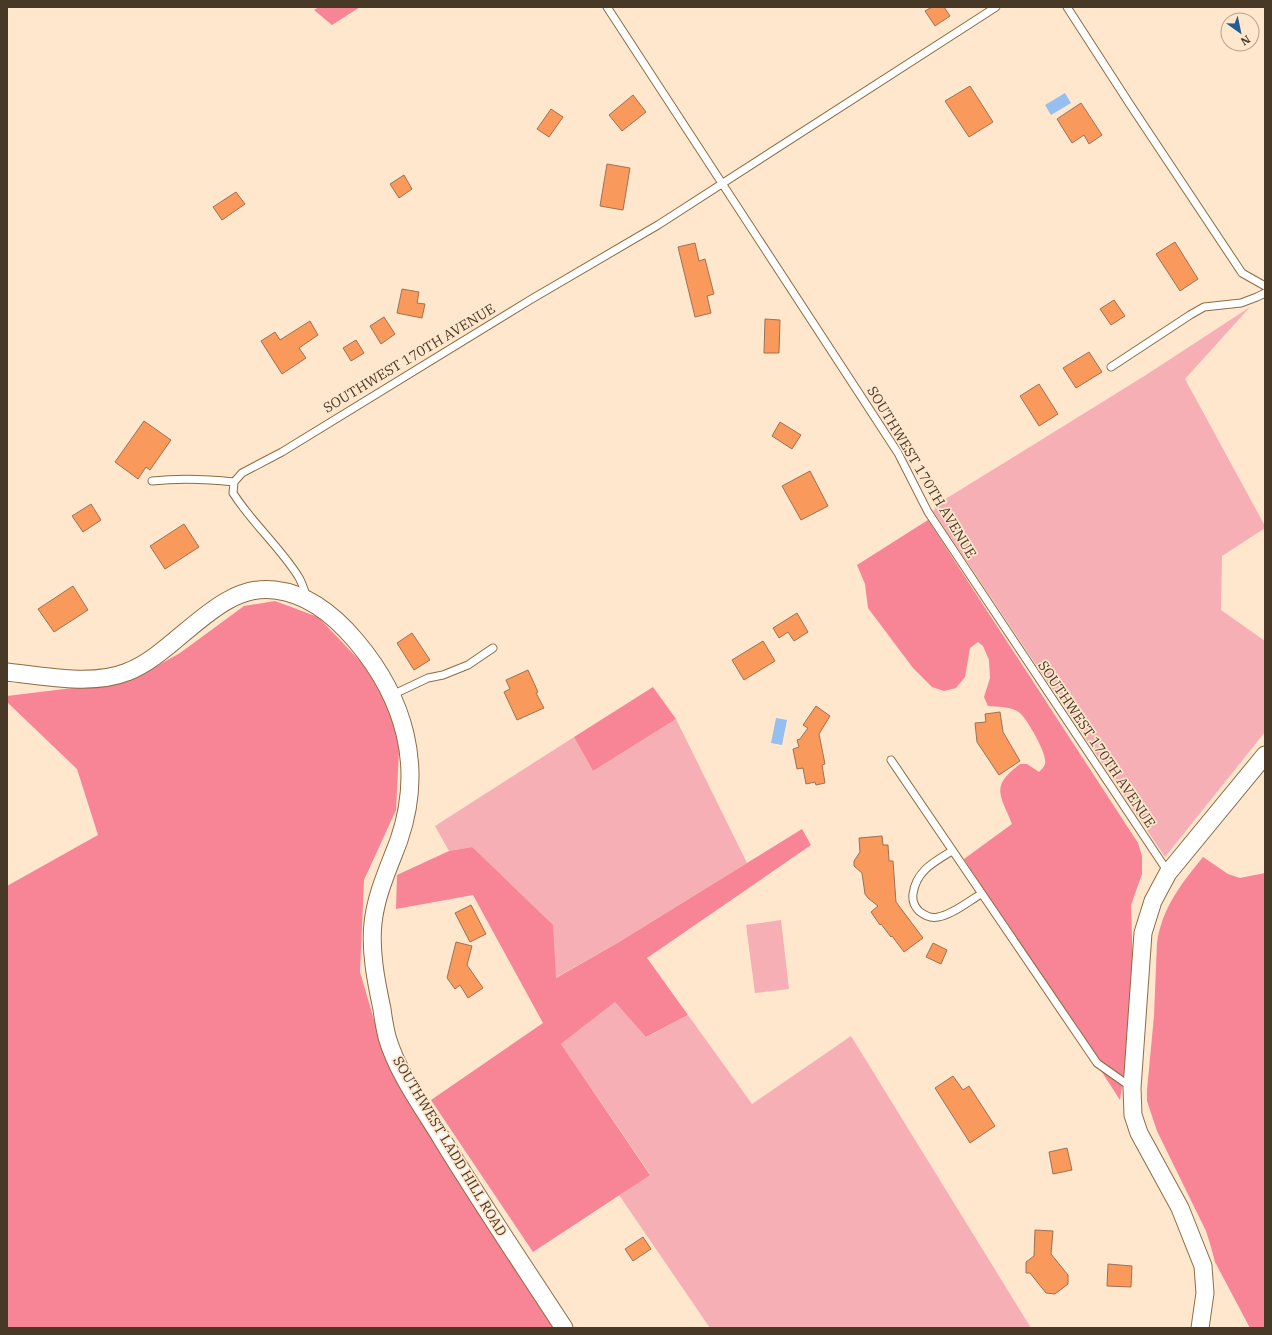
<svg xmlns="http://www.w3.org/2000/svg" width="1272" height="1335" viewBox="0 0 1272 1335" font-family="'IBM Plex Serif',serif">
	<rect width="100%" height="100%" fill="#fee7cd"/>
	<path fill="#f7afb6" d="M 1250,307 L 1185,379 L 1265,526 L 1265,528 L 1222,556 L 1221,610 L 1265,641 L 1265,732 L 1165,857 L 933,511 L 939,503 L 1146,375 Z
		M 676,719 L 747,863 L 619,942 L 555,978 L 472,847 L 449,851 L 435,826 L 574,737 L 593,771 Z
		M 781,920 L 789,989 L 755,993 L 746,925 Z
		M 615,1002 L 647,1037 L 688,1015 L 752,1104 L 851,1036 L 1031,1328 L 710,1328 L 619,1195 L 650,1174 L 561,1044 Z"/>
	<path fill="#f78596" d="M 319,7 L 360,7 L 332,25 L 314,10 Z
		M 928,520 L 1138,843 L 1142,856 L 1142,874 L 1131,905 L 1133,971 L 1125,1066 L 1120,1100 L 964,859 L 1012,824 C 1000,794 990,787 1020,764 L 1027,764 L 1039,772 C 1041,770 1044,767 1045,764 C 1048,755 1028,721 1021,714 C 1013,706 998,707 988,706 L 984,697 L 990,678 L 989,660 L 983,646 L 978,642 L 970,648 L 965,677 L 956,688 L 944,691 L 932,687 L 913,668 L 868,608 L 865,584 L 857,565 Z
		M 275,601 L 318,617 L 365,666 L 391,704 L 399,750 L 396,810 L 364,880 L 360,972 L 386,1061 L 554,1328 L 7,1328 L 7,886 L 98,835 L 77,769 L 7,702 L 7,696 L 130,681 L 180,653 L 244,606 Z
		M 653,687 L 676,719 L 593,771 L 574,737 Z
		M 802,829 L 811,845 L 647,958 L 688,1015 L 646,1037 L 615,1002 L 561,1044 L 650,1175 L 533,1252 L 431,1100 L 543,1023 L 473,895 L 396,909 L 397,875 L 449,851 L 472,847 L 553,925 L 556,978 L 619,942 Z
		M 1203,857 L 1228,874 L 1240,878 L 1265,873 L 1265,1328 L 1250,1328 L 1215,1262 L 1211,1247 L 1206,1231 L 1157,1131 L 1147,1101 L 1147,1090 L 1154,1016 L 1157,943 C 1162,908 1181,884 1203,857 Z"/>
	<path fill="#94bff0" d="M 1065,93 L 1071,103 L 1051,115 L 1045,105 Z
		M 776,718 L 787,720 L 782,745 L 771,743 Z"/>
	<path fill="#f9995b" stroke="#9f7155" d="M 932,7 L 944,7 L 950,16 L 935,26 L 925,11 Z
		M 970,86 L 993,122 L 969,137 L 945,101 Z
		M 633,95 L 646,112 L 622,131 L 609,115 Z
		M 1081,103 L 1102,135 L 1089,144 L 1084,135 L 1072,143 L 1057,119 Z
		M 551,109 L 563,117 L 549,137 L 537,129 Z
		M 607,164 L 630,168 L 623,210 L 600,206 Z
		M 404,175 L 412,189 L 399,198 L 390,184 Z
		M 236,192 L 245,204 L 222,220 L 213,207 Z
		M 1175,242 L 1198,279 L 1180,291 L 1156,254 Z
		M 695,243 L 699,261 L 705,259 L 714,294 L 707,296 L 711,313 L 695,317 L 678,247 Z
		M 402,289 L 419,292 L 417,303 L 425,304 L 422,318 L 397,313 Z
		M 1114,300 L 1125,316 L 1111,325 L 1100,309 Z
		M 384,317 L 395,334 L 381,344 L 370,326 Z
		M 765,319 L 780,320 L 779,353 L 764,353 Z
		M 310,321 L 318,335 L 299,348 L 306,358 L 282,374 L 261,341 L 275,332 L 280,340 Z
		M 356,340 L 364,353 L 351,361 L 343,348 Z
		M 1089,352 L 1102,372 L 1076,388 L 1063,368 Z
		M 1039,384 L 1058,414 L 1039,426 L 1020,396 Z
		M 144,421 L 171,440 L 150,470 L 146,467 L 138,479 L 115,462 Z
		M 780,422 L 801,435 L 792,449 L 772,436 Z
		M 810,471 L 828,506 L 801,520 L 782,486 Z
		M 91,504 L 101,520 L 83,532 L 72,516 Z
		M 184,524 L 199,547 L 165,569 L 150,546 Z
		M 73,586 L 88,610 L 54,632 L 38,609 Z
		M 797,613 L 808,632 L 794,641 L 788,632 L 779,638 L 773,628 Z
		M 412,633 L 430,660 L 414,670 L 397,643 Z
		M 763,641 L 775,661 L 744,680 L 732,660 Z
		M 528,670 L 538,692 L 536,693 L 544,708 L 517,720 L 504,692 L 510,689 L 506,680 Z
		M 816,706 L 830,716 L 819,734 L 825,764 L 822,765 L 825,783 L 816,785 L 815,782 L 806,784 L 803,768 L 797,769 L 793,749 L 799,747 L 797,740 L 800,739 L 808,728 L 803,725 Z
		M 1000,712 L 1003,732 L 1020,761 L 999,775 L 977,742 L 975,723 L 986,722 L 985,714 Z
		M 882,836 L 883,845 L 888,845 L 889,861 L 893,861 L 896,902 L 923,938 L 904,952 L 892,936 L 891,937 L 881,924 L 880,925 L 871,912 L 878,906 L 868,898 L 865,894 L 862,873 L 854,866 L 854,861 L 860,852 L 859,838 Z
		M 471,905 L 486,934 L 470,942 L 455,913 Z
		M 456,942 L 472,946 L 467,965 L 483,988 L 468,998 L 460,985 L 455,989 L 447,978 Z
		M 933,943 L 947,950 L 941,964 L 926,957 Z
		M 953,1076 L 963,1090 L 969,1086 L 995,1126 L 970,1143 L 935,1088 Z
		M 1067,1148 L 1072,1170 L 1053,1174 L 1049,1152 Z
		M 1035,1230 L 1053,1231 L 1051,1254 L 1068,1275 L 1068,1284 L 1055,1294 L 1046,1293 L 1030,1273 L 1026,1273 L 1026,1262 L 1034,1256 Z
		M 643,1237 L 651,1249 L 633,1261 L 625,1249 Z
		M 1108,1264 L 1132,1266 L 1131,1287 L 1107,1286 Z"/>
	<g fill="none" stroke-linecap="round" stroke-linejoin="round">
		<defs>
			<path id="service" d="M 607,7 L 898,453 L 928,512 L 1168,872
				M 1067,7 L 1129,103 L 1242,273 L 1265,286
				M 1111,367 L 1190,315 L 1204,307 L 1241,303 L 1257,297 L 1265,293
				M 152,481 C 180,478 207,479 234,482
				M 307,597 C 304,590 302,582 298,576 C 279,546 252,523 233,493 L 234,482 L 242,473 L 282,452 L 530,300 L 658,225 L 996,7
				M 392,695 L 428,678 L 443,675 L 468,665 L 493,648
				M 891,760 L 1097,1063 L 1131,1087
				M 952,851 C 934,862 916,871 913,894 C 912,901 914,906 919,911 C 924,915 931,919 938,917 C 952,915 969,901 981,894"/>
			<path id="tertiary" d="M 7,672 C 43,676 93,686 127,672 C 177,653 218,582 275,590 C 309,594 335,616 356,641 C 405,699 424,767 399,840 C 389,867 376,894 373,923 C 370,951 376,981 382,1009 C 383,1018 385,1028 387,1037 C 398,1074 422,1106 442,1139 C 481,1203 523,1265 564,1328
				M 1200,1328 L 1205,1293 L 1203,1266 L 1180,1208 L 1139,1133 L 1133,1115 L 1132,1088 L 1143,933 L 1153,901 L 1168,873 L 1265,755"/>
		</defs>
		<use href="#service" stroke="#8d6c42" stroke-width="9"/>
		<use href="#tertiary" stroke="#8d6c42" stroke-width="19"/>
		<use href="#service" stroke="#fff" stroke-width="7"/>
		<use href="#tertiary" stroke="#fff" stroke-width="17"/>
	</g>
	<g text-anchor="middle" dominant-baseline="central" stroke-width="3.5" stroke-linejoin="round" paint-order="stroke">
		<g font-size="14" fill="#483927" stroke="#fee7cd">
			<text transform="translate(409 358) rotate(-31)">SOUTHWEST 170TH AVENUE</text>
			<text transform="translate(922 472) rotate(59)">SOUTHWEST 170TH AVENUE</text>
			<text transform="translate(1097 744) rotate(56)">SOUTHWEST 170TH AVENUE</text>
			<text transform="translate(450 1146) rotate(59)">SOUTHWEST LADD HILL ROAD</text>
		</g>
	</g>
	<rect width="1272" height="1335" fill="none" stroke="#483927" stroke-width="16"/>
	<g transform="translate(1240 32) rotate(147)"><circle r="19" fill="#fee7cd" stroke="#b5a18b"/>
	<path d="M0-3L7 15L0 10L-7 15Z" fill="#265c95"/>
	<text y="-6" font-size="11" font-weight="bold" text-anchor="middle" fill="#483927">N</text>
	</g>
</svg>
